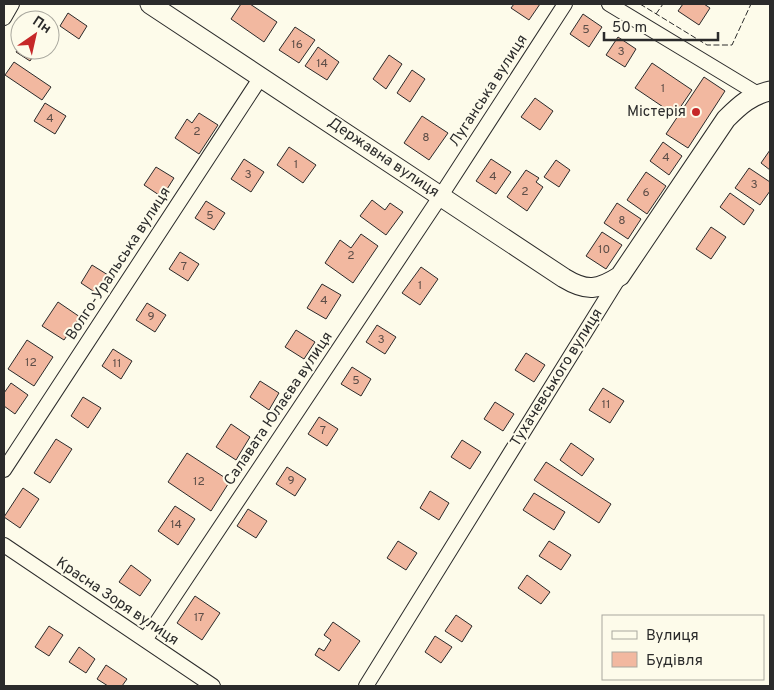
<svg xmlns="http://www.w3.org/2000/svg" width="774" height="690" viewBox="0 0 774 690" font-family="Overpass,sans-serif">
	<rect width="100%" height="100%" fill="#fdfbea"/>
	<path fill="#f2b8a0" stroke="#2b2b2b" d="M 241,4 L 250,4 L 277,22 L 264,42 L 231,19 Z
		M 514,4 L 540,4 L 529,20 L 511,8 Z
		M 683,4 L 704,4 L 710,8 L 699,25 L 678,11 Z
		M 68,13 L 87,26 L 79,39 L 60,26 Z
		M 583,14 L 602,27 L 589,47 L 570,34 Z
		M 295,27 L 315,40 L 299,63 L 279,50 Z
		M 618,37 L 636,49 L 625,67 L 606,55 Z
		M 20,46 L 20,50 L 37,50 L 30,61 L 16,52 Z
		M 318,47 L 339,62 L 327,80 L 305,66 Z
		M 389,55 L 402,64 L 386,89 L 373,79 Z
		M 14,62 L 51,87 L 42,100 L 5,75 Z
		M 652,63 L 692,90 L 675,115 L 635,88 Z
		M 412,70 L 425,79 L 410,102 L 397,93 Z
		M 704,77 L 725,91 L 688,148 L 666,134 Z
		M 535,98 L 553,111 L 540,130 L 521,117 Z
		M 45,103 L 66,116 L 55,134 L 34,121 Z
		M 199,113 L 218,125 L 199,154 L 175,138 L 187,119 L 192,123 Z
		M 422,116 L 448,133 L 429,160 L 404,143 Z
		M 663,142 L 682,156 L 669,175 L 650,161 Z
		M 289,147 L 316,165 L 303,183 L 277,165 Z
		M 770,150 L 770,170 L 761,163 Z
		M 244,159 L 264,172 L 251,192 L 231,179 Z
		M 491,159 L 511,172 L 496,194 L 476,181 Z
		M 556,160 L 570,170 L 559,187 L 544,177 Z
		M 156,167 L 174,178 L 162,197 L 144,185 Z
		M 749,168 L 770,182 L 770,191 L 760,205 L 735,188 Z
		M 526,170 L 539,178 L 536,182 L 543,187 L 527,211 L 507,197 Z
		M 646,172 L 666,186 L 647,214 L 627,200 Z
		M 730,193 L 754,210 L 744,225 L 720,207 Z
		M 372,200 L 385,210 L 390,203 L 403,212 L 386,235 L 360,216 Z
		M 206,201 L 225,213 L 214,230 L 195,218 Z
		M 617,203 L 641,219 L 628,239 L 604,223 Z
		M 711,227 L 726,237 L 711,259 L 696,249 Z
		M 602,232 L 622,245 L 606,269 L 586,256 Z
		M 361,234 L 378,246 L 353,283 L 325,263 L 340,240 L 351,248 Z
		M 180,252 L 199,264 L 188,281 L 169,269 Z
		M 92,265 L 108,275 L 96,293 L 81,283 Z
		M 421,267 L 438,279 L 420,305 L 402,293 Z
		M 322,284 L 341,295 L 326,319 L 307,308 Z
		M 58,302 L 80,317 L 64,340 L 42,326 Z
		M 147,303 L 166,315 L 155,332 L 136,320 Z
		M 377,325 L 396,337 L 385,354 L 366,342 Z
		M 296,330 L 315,342 L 304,359 L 285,347 Z
		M 27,340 L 53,357 L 34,386 L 8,369 Z
		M 113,349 L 132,361 L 121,379 L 102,366 Z
		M 526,353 L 545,365 L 534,382 L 515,370 Z
		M 352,367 L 371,379 L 361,396 L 341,384 Z
		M 260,381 L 279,393 L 269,410 L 250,397 Z
		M 11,383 L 28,395 L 15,414 L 4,406 L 4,393 Z
		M 603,388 L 624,401 L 610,423 L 589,410 Z
		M 83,397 L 101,408 L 88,428 L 71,416 Z
		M 495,402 L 514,414 L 503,431 L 484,419 Z
		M 319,417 L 338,429 L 327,446 L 308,434 Z
		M 231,424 L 250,437 L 236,460 L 216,447 Z
		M 56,439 L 72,449 L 50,483 L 34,473 Z
		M 462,440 L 481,452 L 470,469 L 451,457 Z
		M 571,443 L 594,459 L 582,476 L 560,460 Z
		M 187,453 L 230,481 L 211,511 L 168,482 Z
		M 546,462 L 611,504 L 599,523 L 534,480 Z
		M 287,467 L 306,479 L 295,496 L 276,484 Z
		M 23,488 L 39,499 L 20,528 L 4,517 Z
		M 430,491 L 449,503 L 439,520 L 420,508 Z
		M 534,493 L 565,512 L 554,530 L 523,510 Z
		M 175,506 L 195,519 L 178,545 L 158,531 Z
		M 248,509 L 267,521 L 256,538 L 237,526 Z
		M 398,541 L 417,553 L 406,570 L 387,558 Z
		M 549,541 L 571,555 L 561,570 L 539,556 Z
		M 131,565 L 151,580 L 140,596 L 119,582 Z
		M 527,575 L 550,592 L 541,604 L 518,588 Z
		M 195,596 L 220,613 L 202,640 L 177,623 Z
		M 456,615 L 472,626 L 462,642 L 445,631 Z
		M 333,622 L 360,641 L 339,671 L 315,655 L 319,648 L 324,651 L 331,640 L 324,635 Z
		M 49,626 L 63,635 L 49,656 L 35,647 Z
		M 435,636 L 452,647 L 441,663 L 425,652 Z
		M 79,647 L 95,659 L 86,673 L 69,662 Z
		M 106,665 L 127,679 L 122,686 L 108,686 L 97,679 Z"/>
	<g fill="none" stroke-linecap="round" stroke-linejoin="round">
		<defs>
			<path id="street" d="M 609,4 L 758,94
				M 4,18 L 12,4
				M 4,470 L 261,77
				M 4,545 L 213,686
				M 145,640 L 440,197 L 565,4
				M 366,686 L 620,276"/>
			<path id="secondary" d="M 150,4 L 564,278 C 587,292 598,290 620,276 L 726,119 C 740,105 751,95 770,91"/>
		</defs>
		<use href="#street" stroke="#2b2b2b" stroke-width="16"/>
		<use href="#secondary" stroke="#2b2b2b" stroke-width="21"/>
		<use href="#street" stroke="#fdfbea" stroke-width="14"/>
		<use href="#secondary" stroke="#fdfbea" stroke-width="19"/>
		<path stroke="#2b2b2b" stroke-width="1" stroke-dasharray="6 2.5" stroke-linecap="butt" d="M 640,4 L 707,45 L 732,45 L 751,4
			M 656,14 L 663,4"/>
	</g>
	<circle fill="#c62828" stroke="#fdfbea" stroke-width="2" cx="696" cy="112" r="5"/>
	<g text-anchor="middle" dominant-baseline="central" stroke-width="4" stroke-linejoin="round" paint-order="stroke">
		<g font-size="12" fill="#5d4e48">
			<text x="586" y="30">5</text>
			<text x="297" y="45">16</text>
			<text x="621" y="52">3</text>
			<text x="322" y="64">14</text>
			<text x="663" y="89">1</text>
			<text x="50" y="119">4</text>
			<text x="197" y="132">2</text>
			<text x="426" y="138">8</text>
			<text x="666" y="158">4</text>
			<text x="296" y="165">1</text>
			<text x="248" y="175">3</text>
			<text x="493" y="177">4</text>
			<text x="754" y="185">3</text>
			<text x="525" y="192">2</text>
			<text x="646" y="193">6</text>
			<text x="210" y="216">5</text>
			<text x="622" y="221">8</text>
			<text x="604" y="250">10</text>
			<text x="351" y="256">2</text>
			<text x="184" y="267">7</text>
			<text x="420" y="286">1</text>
			<text x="324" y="301">4</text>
			<text x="151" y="317">9</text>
			<text x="381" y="340">3</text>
			<text x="31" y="363">12</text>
			<text x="117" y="364">11</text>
			<text x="356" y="381">5</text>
			<text x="606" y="405">11</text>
			<text x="323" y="431">7</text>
			<text x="291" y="481">9</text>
			<text x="199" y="482">12</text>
			<text x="176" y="525">14</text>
			<text x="199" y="618">17</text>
		</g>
		<g font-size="15" fill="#2b2b2b" stroke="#fdfbea">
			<text transform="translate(489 91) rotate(-57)">Луганська вулиця</text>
			<text transform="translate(383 158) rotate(34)">Державна вулиця</text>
			<text transform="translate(119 264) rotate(-57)">Волго-Уральська вулиця</text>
			<text transform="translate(557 378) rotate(-58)">Тухачевського вулиця</text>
			<text transform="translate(279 409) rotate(-56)">Салавата Юлаєва вулиця</text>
			<text transform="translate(117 602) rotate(34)">Красна Зоря вулиця</text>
		</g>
		<g font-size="15" fill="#2b2b2b" stroke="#fdfbea" text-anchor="end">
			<text x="686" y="112">Містерія</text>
		</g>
	</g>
	<rect width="774" height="690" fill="none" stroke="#2b2b2b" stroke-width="10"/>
	<rect x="602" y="615" width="162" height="65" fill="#fdfbea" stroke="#a9a89e"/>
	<rect x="612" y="631" width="25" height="8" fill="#fdfbea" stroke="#a9a89e"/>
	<text x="646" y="640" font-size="15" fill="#2b2b2b">Вулиця</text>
	<rect x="612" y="652" width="25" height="15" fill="#f2b8a0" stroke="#a9a89e"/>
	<text x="646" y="665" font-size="15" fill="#2b2b2b">Будівля</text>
	<g transform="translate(35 35) rotate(34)"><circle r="24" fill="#fdfbea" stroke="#a9a89e"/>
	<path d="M0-4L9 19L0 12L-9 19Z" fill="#c62828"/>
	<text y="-8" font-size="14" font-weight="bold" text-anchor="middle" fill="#2b2b2b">Пн</text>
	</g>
	<path d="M604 32v8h114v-8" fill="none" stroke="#2b2b2b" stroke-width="2.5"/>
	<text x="612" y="32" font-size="15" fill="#2b2b2b" stroke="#fdfbea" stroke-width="4" paint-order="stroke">50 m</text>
</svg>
